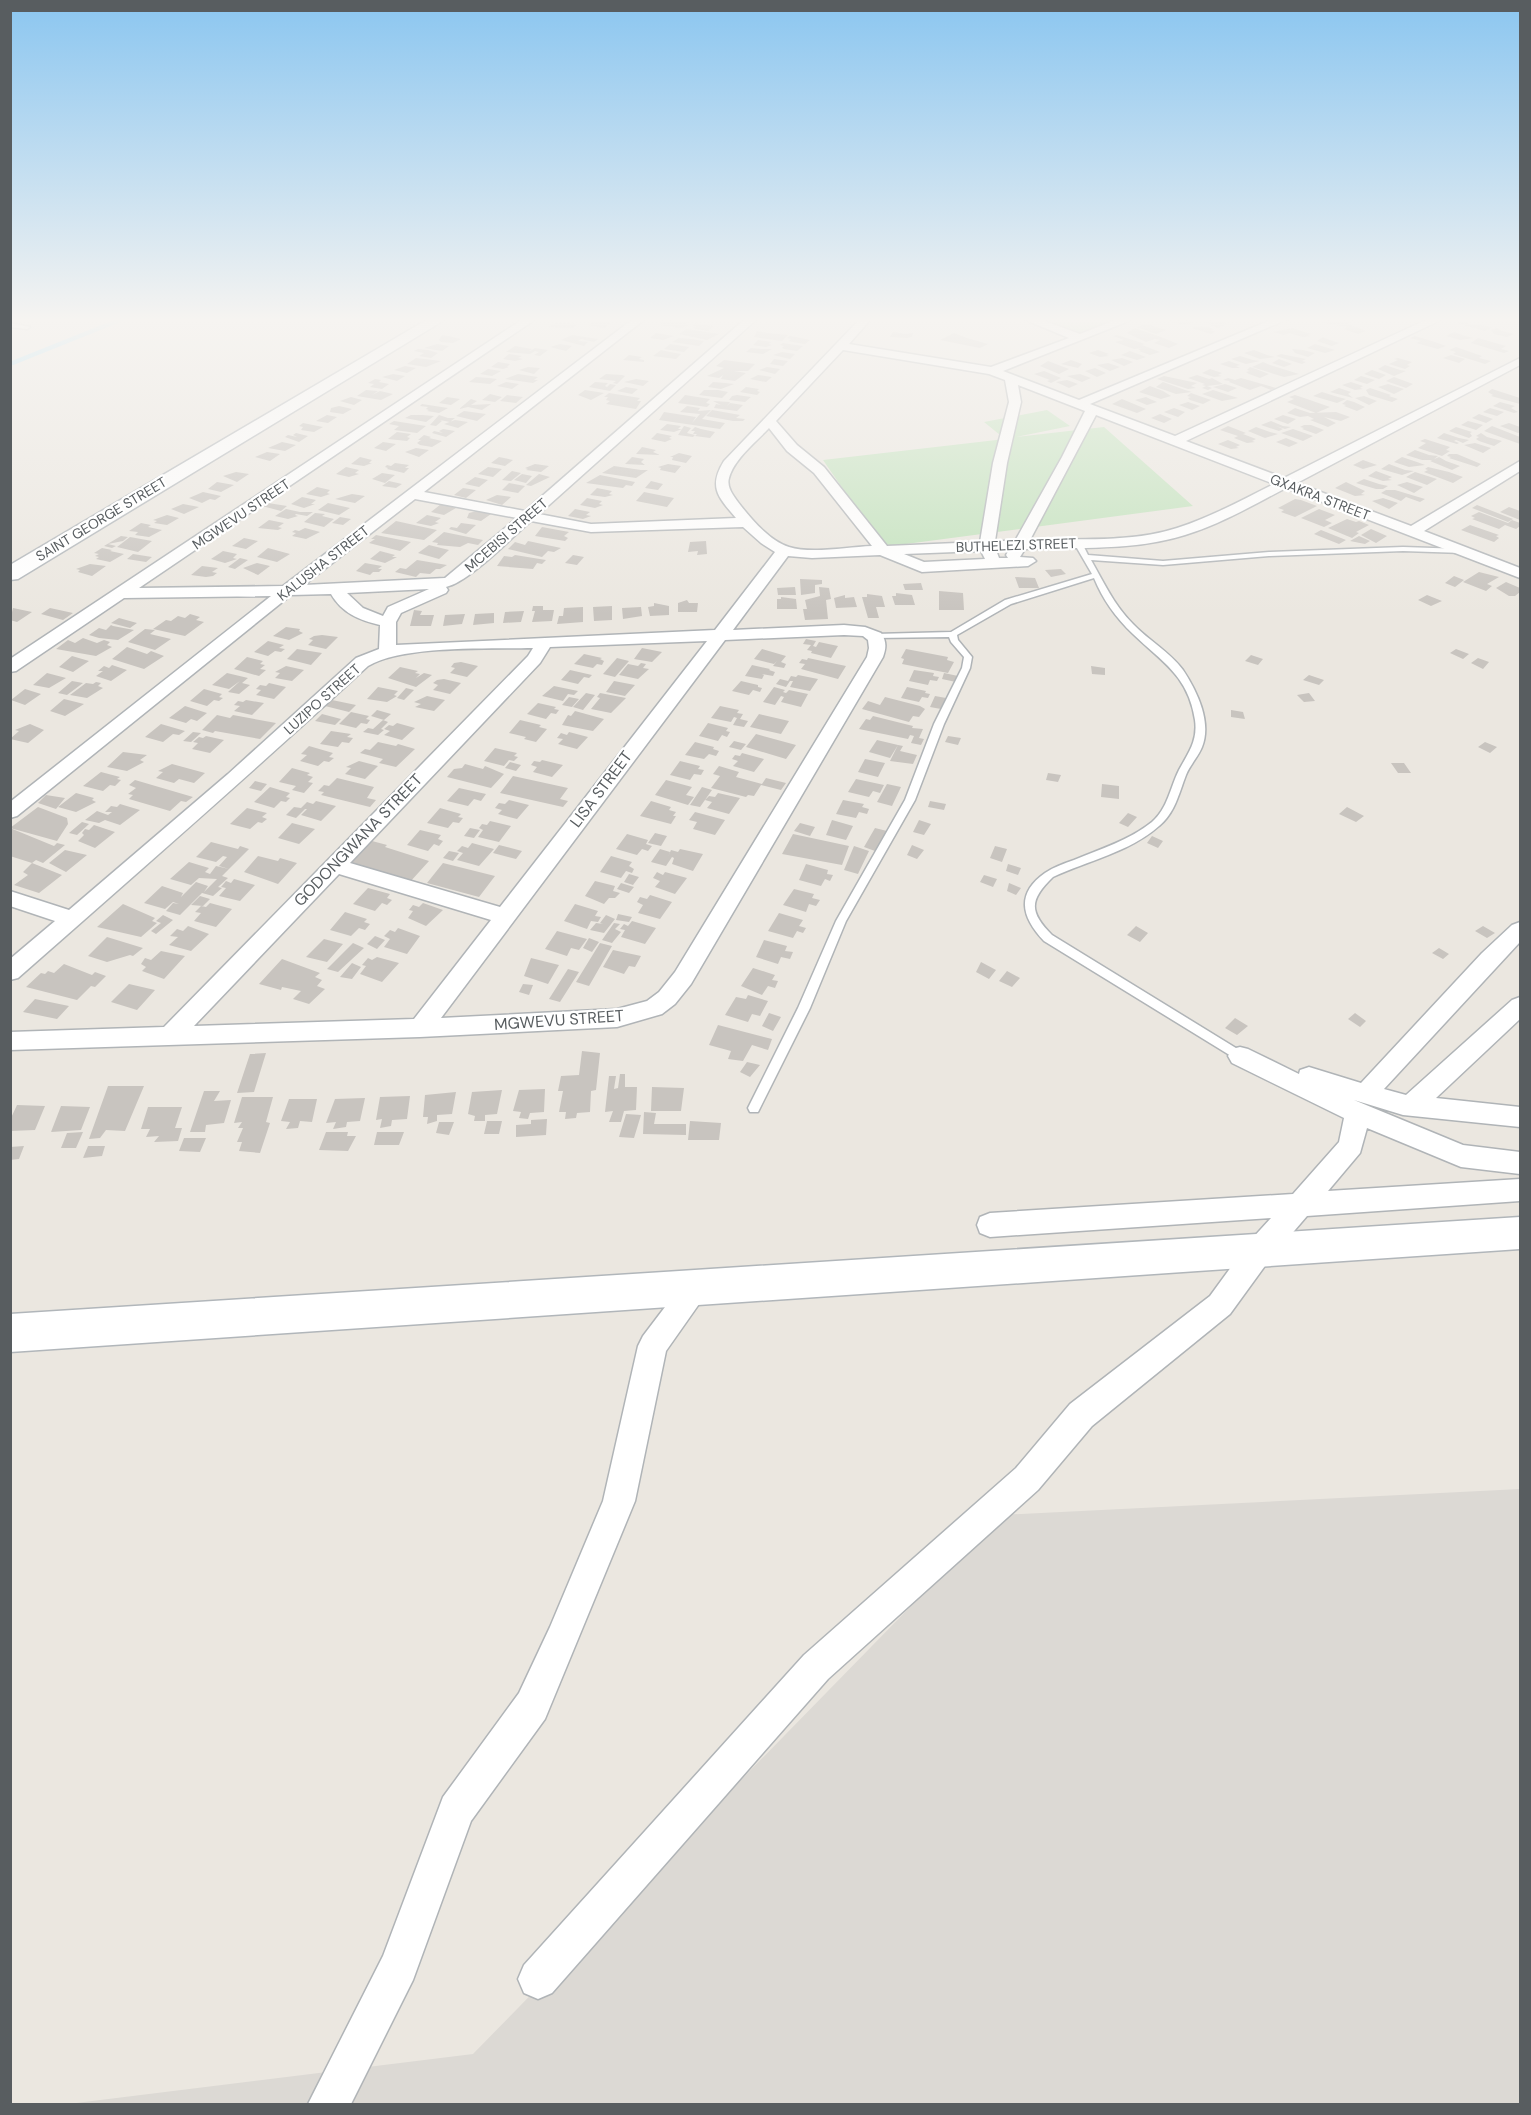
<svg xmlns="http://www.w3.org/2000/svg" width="1531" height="2115" viewBox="0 0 1531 2115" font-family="'DM Sans',sans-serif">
	<rect width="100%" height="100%" fill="#ebe7e0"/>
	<path fill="#dcd9d4" d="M 1520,1489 L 1520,2104 L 68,2104 L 473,2054 L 1000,1515 Z"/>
	<path fill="#c2e2bc" d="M 1035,319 L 1120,319 L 1080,332 Z
		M 1047,410 L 1070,426 L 1016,437 L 1104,427 L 1193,506 L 883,547 L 823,460 L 1005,439 L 984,422 Z"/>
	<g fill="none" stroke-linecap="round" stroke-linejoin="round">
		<path stroke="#9fe0fb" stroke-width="4.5" d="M 10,364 L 122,319"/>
	</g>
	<path fill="#c8c4bf" d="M 657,319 L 689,322 L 686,324 L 690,325 L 681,328 L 659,325 L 662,323 Z
		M 1173,319 L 1183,319 L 1194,322 L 1184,325 L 1169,321 Z
		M 1205,319 L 1211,319 L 1227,324 L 1218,328 L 1207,324 L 1209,324 L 1205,322 L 1209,321 Z
		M 1326,319 L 1340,322 L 1342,321 L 1339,319 L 1359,319 L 1348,324 L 1366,331 L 1358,334 L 1344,329 L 1347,327 L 1320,322 Z
		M 594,320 L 610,323 L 604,328 L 588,325 Z
		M 1461,321 L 1471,324 L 1493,327 L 1485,331 L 1456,323 Z
		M 555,323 L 568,323 L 577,324 L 573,328 L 548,327 Z
		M 695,323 L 702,325 L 714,326 L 708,331 L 696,329 L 694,328 L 696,326 L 692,326 Z
		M 1147,324 L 1166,330 L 1156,334 L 1137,327 Z
		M 1202,326 L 1214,329 L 1211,330 L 1215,332 L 1211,334 L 1192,328 Z
		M 1135,328 L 1161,337 L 1178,344 L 1169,348 L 1154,343 L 1160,340 L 1155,339 L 1146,342 L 1127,333 Z
		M 1292,328 L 1311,334 L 1307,335 L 1311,336 L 1303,337 L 1289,333 L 1284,335 L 1273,332 Z
		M 1497,328 L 1502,331 L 1514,334 L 1507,337 L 1494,334 L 1491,330 Z
		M 686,329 L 719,334 L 707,340 L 679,334 Z
		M 757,331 L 767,333 L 788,335 L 782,341 L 754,337 Z
		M 893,332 L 905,334 L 913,333 L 912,337 L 907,338 L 890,337 Z
		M 1454,332 L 1465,336 L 1474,338 L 1460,340 L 1446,336 Z
		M 656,333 L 674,336 L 663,340 L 650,338 Z
		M 954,333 L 967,338 L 988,344 L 980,348 L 940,340 Z
		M 442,335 L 448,336 L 461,339 L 453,343 L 441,342 L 439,340 Z
		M 572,335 L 598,339 L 594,342 L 581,339 L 578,341 L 588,342 L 584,346 L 561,340 Z
		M 1117,335 L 1145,344 L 1142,345 L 1160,352 L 1150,355 L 1139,351 L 1141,351 L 1138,349 L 1142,348 L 1134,349 L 1115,342 L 1124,340 L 1113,336 Z
		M 790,336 L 796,337 L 810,340 L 805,344 L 792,342 L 789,341 L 791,339 L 787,338 Z
		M 1415,336 L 1435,342 L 1446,346 L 1438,349 L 1416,343 L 1421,341 L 1410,338 Z
		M 1323,337 L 1327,339 L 1339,343 L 1332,346 L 1317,341 Z
		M 679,338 L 691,339 L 704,341 L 699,346 L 672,342 Z
		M 1478,338 L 1506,346 L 1501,349 L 1509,351 L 1504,353 L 1471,343 Z
		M 758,340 L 771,342 L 769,344 L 772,345 L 766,347 L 753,345 Z
		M 783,343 L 789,344 L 803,346 L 797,351 L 784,349 L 782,348 L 784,346 L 780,345 Z
		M 437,344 L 449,346 L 442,351 L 424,348 Z
		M 560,344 L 572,346 L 566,351 L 550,347 Z
		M 670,344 L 677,345 L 689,347 L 684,352 L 664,349 Z
		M 1315,344 L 1335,350 L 1325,353 L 1307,348 Z
		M 515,346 L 532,349 L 529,351 L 530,351 L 535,348 L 548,350 L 540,356 L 534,355 L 539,352 L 535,351 L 530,354 L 506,352 Z
		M 1456,347 L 1482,356 L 1479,358 L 1491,361 L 1485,364 L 1453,354 L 1456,352 L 1449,350 Z
		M 751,348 L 762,349 L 772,349 L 763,354 L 746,352 Z
		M 418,349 L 428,350 L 438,353 L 431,358 L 419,356 L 424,353 L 414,351 Z
		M 1292,349 L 1303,350 L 1315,353 L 1308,357 L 1295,353 Z
		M 661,350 L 670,352 L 681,354 L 676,359 L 653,356 Z
		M 1098,350 L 1109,354 L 1106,355 L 1109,356 L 1100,357 L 1089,353 Z
		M 1254,350 L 1267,355 L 1275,357 L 1260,359 L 1244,353 Z
		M 1130,351 L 1146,357 L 1137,360 L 1121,355 Z
		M 782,352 L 795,354 L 790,359 L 773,355 Z
		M 509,354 L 522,356 L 518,358 L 523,359 L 515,361 L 503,359 Z
		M 1281,354 L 1306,359 L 1302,361 L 1306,362 L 1302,364 L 1276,356 Z
		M 629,355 L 642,357 L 639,359 L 644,360 L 644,362 L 623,360 Z
		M 1451,355 L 1465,359 L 1459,363 L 1443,358 Z
		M 1240,356 L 1253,360 L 1260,361 L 1246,364 L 1231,359 Z
		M 416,358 L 441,361 L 426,367 L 407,364 Z
		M 1122,358 L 1133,362 L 1124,366 L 1111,360 Z
		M 1398,358 L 1412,362 L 1407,365 L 1410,366 L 1405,369 L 1389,364 L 1398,360 L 1394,359 Z
		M 774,359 L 788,361 L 783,366 L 770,364 Z
		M 1279,359 L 1292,364 L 1284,367 L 1272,363 Z
		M 724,360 L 755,364 L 748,371 L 734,371 L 746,373 L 735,381 L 721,379 L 723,375 L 719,378 L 707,376 L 724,368 L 716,366 Z
		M 1071,360 L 1082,364 L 1078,368 L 1061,364 Z
		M 1048,361 L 1069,369 L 1059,374 L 1040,366 Z
		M 1229,361 L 1240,365 L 1236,366 L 1240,368 L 1232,368 L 1220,364 Z
		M 498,362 L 510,364 L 507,367 L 509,367 L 503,369 L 491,367 Z
		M 1263,362 L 1270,365 L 1299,374 L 1284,377 L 1252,367 Z
		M 1108,363 L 1120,367 L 1110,371 L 1097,365 Z
		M 1385,365 L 1400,370 L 1406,371 L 1394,376 L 1378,369 Z
		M 405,366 L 416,368 L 407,373 L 394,370 Z
		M 528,367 L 540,368 L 534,374 L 519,370 Z
		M 767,367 L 780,369 L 775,374 L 759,370 Z
		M 1250,367 L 1256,369 L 1269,374 L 1260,378 L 1249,374 L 1246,372 L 1250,371 L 1247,370 Z
		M 1095,368 L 1106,373 L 1097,377 L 1085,371 Z
		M 488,369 L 501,371 L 492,376 L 480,374 Z
		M 1210,369 L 1222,373 L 1218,375 L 1222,376 L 1214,377 L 1202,373 Z
		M 1372,370 L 1386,375 L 1379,379 L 1364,374 Z
		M 1044,371 L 1061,378 L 1051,383 L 1047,381 L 1050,380 L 1034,374 Z
		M 393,374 L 405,376 L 397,381 L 382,377 Z
		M 518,374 L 538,377 L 534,380 L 538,380 L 533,383 L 505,379 Z
		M 606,374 L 622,375 L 625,376 L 617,384 L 613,383 L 616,381 L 599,379 Z
		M 1080,374 L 1091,378 L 1082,382 L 1067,376 Z
		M 758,375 L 772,377 L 766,382 L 750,379 Z
		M 1197,375 L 1209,379 L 1204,381 L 1212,378 L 1223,384 L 1207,386 L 1212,388 L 1208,390 L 1202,388 L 1206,386 L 1202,385 L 1205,384 L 1188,378 Z
		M 1164,376 L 1197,383 L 1191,386 L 1196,388 L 1188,389 L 1157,379 Z
		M 1361,376 L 1375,380 L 1367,384 L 1354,380 Z
		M 476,377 L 489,378 L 497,379 L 490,384 L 469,382 Z
		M 1394,377 L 1413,384 L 1406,388 L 1386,381 Z
		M 1228,378 L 1235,380 L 1241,378 L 1276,388 L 1271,390 L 1261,386 L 1250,390 L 1229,382 L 1230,381 L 1223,380 Z
		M 375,379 L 381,380 L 379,382 L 389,384 L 382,389 L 370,387 L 374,384 L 368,383 Z
		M 636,379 L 649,381 L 643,386 L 624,382 Z
		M 1067,380 L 1078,384 L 1069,388 L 1056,382 Z
		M 506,382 L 519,384 L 512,389 L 497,386 Z
		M 595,382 L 608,383 L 605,386 L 607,387 L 610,384 L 616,385 L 610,391 L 589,387 Z
		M 713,382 L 725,383 L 734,384 L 721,389 L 708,387 Z
		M 1163,382 L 1185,390 L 1192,392 L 1176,394 L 1156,387 Z
		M 1351,382 L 1363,386 L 1360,388 L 1363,389 L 1355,390 L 1342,385 Z
		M 1225,384 L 1237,388 L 1228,392 L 1213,387 Z
		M 1388,384 L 1404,389 L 1394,394 L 1378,387 Z
		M 1150,386 L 1163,391 L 1171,396 L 1161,399 L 1139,392 Z
		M 626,387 L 638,389 L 632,394 L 617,391 Z
		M 746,387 L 759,389 L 757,391 L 760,392 L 757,395 L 740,392 Z
		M 1339,388 L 1351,392 L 1348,394 L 1353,398 L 1330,392 Z
		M 1370,388 L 1391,395 L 1389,396 L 1398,399 L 1392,402 L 1369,395 L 1366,390 Z
		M 1492,389 L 1520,398 L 1520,404 L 1491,396 L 1493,395 L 1488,392 Z
		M 366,390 L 378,391 L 372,395 L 380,391 L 393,394 L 381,400 L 357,396 Z
		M 585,390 L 604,393 L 591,400 L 578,395 Z
		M 704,390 L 718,390 L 728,392 L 722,398 L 699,395 Z
		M 1213,390 L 1238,398 L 1222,401 L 1202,394 Z
		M 1322,392 L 1338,397 L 1346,399 L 1337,403 L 1313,396 Z
		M 609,393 L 640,398 L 637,401 L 641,401 L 636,409 L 606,404 L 610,401 L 606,400 L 608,397 L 604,397 Z
		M 1191,393 L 1211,400 L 1203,404 L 1190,400 L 1188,398 L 1191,397 L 1187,396 Z
		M 490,394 L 502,397 L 495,402 L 482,400 Z
		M 507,395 L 523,397 L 516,403 L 500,401 Z
		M 685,395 L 710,399 L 706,403 L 710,404 L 707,407 L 678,403 Z
		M 737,395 L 751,397 L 745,402 L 729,400 L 732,396 Z
		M 1295,395 L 1307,399 L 1330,407 L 1316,413 L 1287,402 L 1294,399 L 1289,397 Z
		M 1364,396 L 1377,401 L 1369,405 L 1355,398 Z
		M 351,397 L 362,400 L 354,405 L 340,401 Z
		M 447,397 L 460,399 L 451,405 L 439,403 Z
		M 1146,397 L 1150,399 L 1157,402 L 1147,405 L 1135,400 Z
		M 471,399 L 477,401 L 471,405 L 491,404 L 482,410 L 468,407 L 459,409 Z
		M 1122,399 L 1146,409 L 1137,413 L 1112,404 Z
		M 1347,400 L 1354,402 L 1365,407 L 1357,411 L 1344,406 L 1346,405 L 1342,404 Z
		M 713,401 L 730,402 L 727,406 L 730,403 L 743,405 L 737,411 L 714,408 L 716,404 L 721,405 Z
		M 1188,402 L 1200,406 L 1192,410 L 1179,405 Z
		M 1500,402 L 1515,406 L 1511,408 L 1518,412 L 1514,413 L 1493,406 Z
		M 422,404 L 448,408 L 439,413 L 427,411 L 429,410 L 426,409 L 428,407 L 420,406 Z
		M 339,406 L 352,409 L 343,414 L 330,412 L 331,408 Z
		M 687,406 L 700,408 L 698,411 L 711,410 L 702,419 L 725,423 L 720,429 L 659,420 L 664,412 L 696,417 L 692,423 L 700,414 L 680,412 Z
		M 1174,408 L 1185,412 L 1178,417 L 1164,412 Z
		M 1295,408 L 1310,413 L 1336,412 L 1350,417 L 1341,421 L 1324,417 L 1336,423 L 1328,427 L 1310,420 L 1314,419 L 1308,416 L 1300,417 L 1287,413 Z
		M 1490,408 L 1504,412 L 1497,416 L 1483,412 Z
		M 712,410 L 740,415 L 736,418 L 745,419 L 743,421 L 733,421 L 706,416 Z
		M 464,411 L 486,414 L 477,421 L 456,416 Z
		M 1160,414 L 1172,419 L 1164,423 L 1151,418 Z
		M 1479,414 L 1493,419 L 1486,423 L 1472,418 Z
		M 327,415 L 337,417 L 328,423 L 316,421 Z
		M 411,415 L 422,415 L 434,416 L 426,422 L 405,418 Z
		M 439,415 L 448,418 L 455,418 L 450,422 L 440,420 L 442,421 L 436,426 L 430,425 Z
		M 1283,415 L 1296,419 L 1288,424 L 1274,419 Z
		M 455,420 L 468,422 L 458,428 L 444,424 Z
		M 394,421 L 426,426 L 417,433 L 394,430 L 399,426 L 389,424 Z
		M 1271,421 L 1283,426 L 1291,427 L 1285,429 L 1276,426 L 1283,429 L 1279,431 L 1261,425 Z
		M 1468,421 L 1483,425 L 1476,430 L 1461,425 Z
		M 303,423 L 323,427 L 314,432 L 301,430 L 303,427 L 299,426 Z
		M 1509,423 L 1520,427 L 1520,432 L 1518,433 L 1500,426 Z
		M 667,424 L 681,426 L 678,429 L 682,429 L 674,432 L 660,430 Z
		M 1304,425 L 1311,425 L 1324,430 L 1316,434 L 1302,429 L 1304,428 L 1300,427 Z
		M 684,426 L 691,428 L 687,433 L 695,435 L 693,437 L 678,435 Z
		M 1228,426 L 1246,433 L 1243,434 L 1256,439 L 1252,441 L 1255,442 L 1247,443 L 1234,438 L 1238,436 L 1220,430 Z
		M 1492,426 L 1520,437 L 1520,444 L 1484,431 Z
		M 695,427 L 701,429 L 715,432 L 710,438 L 695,436 L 697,434 L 693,434 L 695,431 L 691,431 Z
		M 1256,427 L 1270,432 L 1278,434 L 1265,438 L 1248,431 Z
		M 1456,427 L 1472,432 L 1470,433 L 1472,436 L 1469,438 L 1449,431 Z
		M 443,429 L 455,431 L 446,437 L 432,433 L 434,431 L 443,433 L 439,431 Z
		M 1293,429 L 1313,436 L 1303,441 L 1281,433 Z
		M 397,432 L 411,434 L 407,437 L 410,438 L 407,441 L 388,439 Z
		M 296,433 L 308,436 L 299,442 L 285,437 L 288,435 L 297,437 L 293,435 Z
		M 657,433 L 672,436 L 669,438 L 672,439 L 665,442 L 651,439 Z
		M 1444,433 L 1459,438 L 1469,440 L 1463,443 L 1456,440 L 1454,441 L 1459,443 L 1457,444 L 1437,438 Z
		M 1481,433 L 1487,437 L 1502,441 L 1494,446 L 1479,441 L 1476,439 L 1479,437 L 1476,436 Z
		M 424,435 L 431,437 L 429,438 L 442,441 L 432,447 L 420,445 L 417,443 L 421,440 L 418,440 Z
		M 1286,438 L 1298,443 L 1289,447 L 1276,442 Z
		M 1425,439 L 1450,447 L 1446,450 L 1450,451 L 1442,456 L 1418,448 L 1426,443 L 1420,441 Z
		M 1228,440 L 1240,445 L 1236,447 L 1239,448 L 1231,449 L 1218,444 Z
		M 282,442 L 296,445 L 285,451 L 268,448 Z
		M 383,442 L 396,444 L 386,451 L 374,448 Z
		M 1475,443 L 1491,448 L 1483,453 L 1464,445 Z
		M 642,447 L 656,450 L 653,452 L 660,455 L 636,454 Z
		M 416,448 L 429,450 L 419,457 L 405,452 Z
		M 1415,450 L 1429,455 L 1438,456 L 1433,460 L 1422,460 L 1406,455 Z
		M 267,452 L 280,454 L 270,461 L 255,457 Z
		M 679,453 L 692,456 L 686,463 L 672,460 L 673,457 L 670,457 Z
		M 1449,454 L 1457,454 L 1481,464 L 1477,467 L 1449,458 L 1451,457 L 1447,456 Z
		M 360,457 L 372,460 L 369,463 L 372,463 L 364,466 L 351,464 Z
		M 499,457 L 513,460 L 505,466 L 491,463 Z
		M 632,457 L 644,459 L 641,462 L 645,465 L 625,464 Z
		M 1402,457 L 1417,462 L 1425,465 L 1409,467 L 1394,462 Z
		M 1439,457 L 1446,461 L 1460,466 L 1452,470 L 1430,461 Z
		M 1363,460 L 1377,465 L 1363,469 L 1353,465 Z
		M 395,463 L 409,465 L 405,468 L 409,468 L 404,473 L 387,469 L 388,468 L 385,467 L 387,465 L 391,466 Z
		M 535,464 L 549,466 L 541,472 L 526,470 L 528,469 L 525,468 Z
		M 668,464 L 681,466 L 675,473 L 660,470 L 661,468 L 658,467 Z
		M 1389,464 L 1405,470 L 1414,471 L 1402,475 L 1381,469 Z
		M 614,466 L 641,470 L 648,470 L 636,478 L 602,473 Z
		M 346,467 L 359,470 L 355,473 L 359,474 L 349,477 L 336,474 Z
		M 488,467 L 502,469 L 493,477 L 478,474 Z
		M 1428,467 L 1449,472 L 1463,477 L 1453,483 L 1424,472 L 1428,470 L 1425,469 Z
		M 512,471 L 521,473 L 511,481 L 502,480 Z
		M 1376,471 L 1392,477 L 1388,479 L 1392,480 L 1383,481 L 1368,476 Z
		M 236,472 L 249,474 L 237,482 L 223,476 Z
		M 1415,472 L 1437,479 L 1427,485 L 1406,477 Z
		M 382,473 L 395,475 L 385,483 L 372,479 Z
		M 522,474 L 532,476 L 526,483 L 514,480 Z
		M 539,474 L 550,477 L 531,486 L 526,485 Z
		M 600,475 L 635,482 L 632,486 L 626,485 L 623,488 L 586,483 Z
		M 475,477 L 488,480 L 479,487 L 465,484 Z
		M 1364,479 L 1379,484 L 1388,486 L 1383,489 L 1376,489 L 1356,483 Z
		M 389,481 L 402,484 L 396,488 L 382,486 Z
		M 651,481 L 663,484 L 658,490 L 645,488 Z
		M 217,482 L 234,485 L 221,492 L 208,489 Z
		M 1346,482 L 1365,491 L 1361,494 L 1365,495 L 1355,496 L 1335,488 Z
		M 1407,482 L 1423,487 L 1414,493 L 1397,485 Z
		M 509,483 L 525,486 L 518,493 L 502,490 Z
		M 317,487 L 330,490 L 327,493 L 330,494 L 321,497 L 306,494 Z
		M 463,488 L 476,490 L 466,498 L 454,495 Z
		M 597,488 L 612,491 L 609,494 L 613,495 L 605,497 L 590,495 Z
		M 1386,490 L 1395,490 L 1425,499 L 1420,502 L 1406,497 L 1401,501 L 1381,493 Z
		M 203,492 L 221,496 L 215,500 L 210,499 L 202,503 L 189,498 Z
		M 644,492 L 674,498 L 667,507 L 636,501 Z
		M 352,494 L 365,496 L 355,503 L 335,499 Z
		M 497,495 L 511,497 L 502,505 L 486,500 Z
		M 302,497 L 316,500 L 311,504 L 315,504 L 304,508 L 291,504 Z
		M 587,498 L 602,501 L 599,504 L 603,505 L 595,508 L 580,505 Z
		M 1383,498 L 1398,503 L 1389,509 L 1372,501 Z
		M 1295,499 L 1301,500 L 1317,506 L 1295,517 L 1281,512 L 1284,510 L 1278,508 Z
		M 268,503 L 287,506 L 281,511 L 262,506 Z
		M 328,503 L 350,508 L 339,515 L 318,510 Z
		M 183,504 L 199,507 L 184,514 L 171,509 Z
		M 441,504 L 456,508 L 444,515 L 431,512 Z
		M 1477,505 L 1513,519 L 1508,522 L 1472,508 Z
		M 1509,507 L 1520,511 L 1520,520 L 1500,512 Z
		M 286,509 L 300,512 L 313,512 L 307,516 L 296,514 L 295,515 L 298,516 L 288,519 L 275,516 Z
		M 575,509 L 590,512 L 586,515 L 591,516 L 583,519 L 568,516 Z
		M 1319,509 L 1335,515 L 1325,520 L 1332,523 L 1324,527 L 1301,518 Z
		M 477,511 L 491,514 L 481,521 L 467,518 L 469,513 Z
		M 1479,512 L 1508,523 L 1512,520 L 1520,523 L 1520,526 L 1516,529 L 1505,525 L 1499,529 L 1472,519 L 1475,518 L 1471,516 Z
		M 315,513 L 325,514 L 322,516 L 334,519 L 324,527 L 304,522 Z
		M 167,515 L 179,518 L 167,525 L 154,523 L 157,521 L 153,520 Z
		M 427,515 L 441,518 L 435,522 L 439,523 L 431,526 L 416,523 Z
		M 340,517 L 351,519 L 343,525 L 332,523 Z
		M 1347,519 L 1356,522 L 1359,521 L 1369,525 L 1356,532 L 1359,533 L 1352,538 L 1328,528 Z
		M 269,520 L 284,523 L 278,527 L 282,528 L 278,530 L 258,528 Z
		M 396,521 L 437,530 L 424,540 L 381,533 Z
		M 141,523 L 151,525 L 148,527 L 162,530 L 149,537 L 135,535 L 138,532 L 129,531 Z
		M 461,523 L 476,525 L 466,534 L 449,529 L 451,527 L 457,528 Z
		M 1470,525 L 1499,535 L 1496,536 L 1499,538 L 1494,542 L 1461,530 Z
		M 542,527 L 569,532 L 564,536 L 568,538 L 565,541 L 535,536 Z
		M 305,528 L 320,532 L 306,539 L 292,536 L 296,533 L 292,532 L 295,530 L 299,531 Z
		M 1371,529 L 1387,536 L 1376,543 L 1361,535 Z
		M 1321,530 L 1346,540 L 1339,544 L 1314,534 Z
		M 444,532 L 483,540 L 478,545 L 468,543 L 460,547 L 437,545 L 438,543 L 432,542 Z
		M 376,535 L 411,542 L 400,551 L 369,543 L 375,539 L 371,539 Z
		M 121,536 L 128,537 L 123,541 L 108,544 L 116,546 L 112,548 L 104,546 Z
		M 1359,536 L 1370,541 L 1365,544 L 1350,541 Z
		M 130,537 L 152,541 L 138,552 L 117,547 Z
		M 244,538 L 258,541 L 246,549 L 232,546 Z
		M 528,541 L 561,548 L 554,552 L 548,551 L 542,557 L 508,549 L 515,542 L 525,545 Z
		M 706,541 L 707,554 L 697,555 L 698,551 L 688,552 L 690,542 Z
		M 429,545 L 449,550 L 439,559 L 418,553 Z
		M 102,548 L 112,550 L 110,551 L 124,554 L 110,562 L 96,559 L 99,557 L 95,556 L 99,554 L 94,553 Z
		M 268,548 L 290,554 L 277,562 L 257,557 Z
		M 223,551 L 237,554 L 233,558 L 237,559 L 225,563 L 211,559 Z
		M 380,551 L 395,555 L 392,557 L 397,557 L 385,563 L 370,559 Z
		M 133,554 L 152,557 L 146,562 L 127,559 Z
		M 515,555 L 546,560 L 542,564 L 537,563 L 533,569 L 497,566 L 504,556 L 512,557 Z
		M 573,555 L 584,557 L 577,565 L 565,563 Z
		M 240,558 L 248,560 L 235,569 L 228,567 Z
		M 417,560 L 447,565 L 440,569 L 436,569 L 430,574 L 420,573 L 416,577 L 395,572 L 400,568 L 406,569 Z
		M 257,563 L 270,566 L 258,575 L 243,568 Z
		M 365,563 L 382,566 L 378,569 L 382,569 L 379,572 L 373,572 L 370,575 L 356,571 Z
		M 90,564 L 106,566 L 92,576 L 78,572 L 80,570 L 76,569 Z
		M 202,566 L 218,568 L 212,572 L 217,573 L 213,576 L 206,577 L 191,575 Z
		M 1061,569 L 1066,574 L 1051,577 L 1045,570 Z
		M 1479,572 L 1499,577 L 1487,584 L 1492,586 L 1486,591 L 1463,582 Z
		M 1454,576 L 1464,580 L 1455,587 L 1445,583 Z
		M 1015,577 L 1035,578 L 1039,588 L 1019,588 Z
		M 800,579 L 822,580 L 822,584 L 815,585 L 815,593 L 801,595 Z
		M 1506,582 L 1520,588 L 1520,592 L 1515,596 L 1509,596 L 1496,588 Z
		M 921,583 L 923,590 L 905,590 L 903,584 Z
		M 795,587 L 796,595 L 778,595 L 777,588 Z
		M 819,587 L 829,588 L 831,599 L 826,600 L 828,619 L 805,620 L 803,609 L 807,609 L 805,600 L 820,596 Z
		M 939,591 L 963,593 L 964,610 L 939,610 Z
		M 896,593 L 912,595 L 915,605 L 895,605 L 892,596 L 896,596 Z
		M 867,594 L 882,596 L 885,607 L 876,607 L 879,618 L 868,618 L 862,597 L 867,597 Z
		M 845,595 L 845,598 L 854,597 L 857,607 L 836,608 L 834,598 Z
		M 1427,595 L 1442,601 L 1431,606 L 1418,600 Z
		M 781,597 L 796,599 L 797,609 L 777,609 L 777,599 L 781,599 Z
		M 687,600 L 689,603 L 698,603 L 697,612 L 678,612 L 678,603 Z
		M 654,603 L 669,606 L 669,615 L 650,616 L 648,607 L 654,606 Z
		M 533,606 L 543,606 L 543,610 L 554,610 L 552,621 L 532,622 L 535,611 L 532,611 Z
		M 612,606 L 612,620 L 594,621 L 593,607 Z
		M 583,607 L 583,622 L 557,624 L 559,616 L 563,616 L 564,608 Z
		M 641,607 L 642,616 L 623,619 L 622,608 Z
		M 13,608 L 32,612 L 17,622 L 10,620 Z
		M 50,608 L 73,613 L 63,620 L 41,614 Z
		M 414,610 L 422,611 L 420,615 L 434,615 L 431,626 L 410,626 Z
		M 524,611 L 521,622 L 503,623 L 505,612 Z
		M 494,613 L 494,623 L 473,625 L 475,614 Z
		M 190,614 L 200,617 L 196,620 L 204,622 L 185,636 L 153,629 L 166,620 L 171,621 L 178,616 L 185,618 Z
		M 465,614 L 462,624 L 443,626 L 445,615 Z
		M 119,618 L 137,623 L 130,628 L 111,623 Z
		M 111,625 L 113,626 L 134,630 L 118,640 L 99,638 L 89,635 L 99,628 L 106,630 Z
		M 286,627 L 300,629 L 299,631 L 303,633 L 289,640 L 273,636 Z
		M 145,629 L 155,630 L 150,634 L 171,639 L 155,650 L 128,642 Z
		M 322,635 L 338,637 L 326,649 L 308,645 L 313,640 L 309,639 L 314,636 Z
		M 83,638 L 97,643 L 104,640 L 110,642 L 107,645 L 112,647 L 96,656 L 56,649 L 68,640 L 75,643 Z
		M 806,639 L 816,641 L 813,646 L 816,647 L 819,642 L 838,646 L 831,658 L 811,653 L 812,651 L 807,650 L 811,645 L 803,644 Z
		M 268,641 L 284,645 L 279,648 L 285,649 L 281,652 L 275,651 L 268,656 L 254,652 Z
		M 127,647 L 147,654 L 151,651 L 164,656 L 144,669 L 112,659 Z
		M 642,648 L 662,652 L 652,662 L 634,659 Z
		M 297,649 L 322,653 L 311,665 L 287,659 Z
		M 762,649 L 786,656 L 781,662 L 786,664 L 784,668 L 773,666 L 777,661 L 774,664 L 754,659 Z
		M 906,649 L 948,657 L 947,660 L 954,662 L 948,673 L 902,664 L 904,659 L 901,658 Z
		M 1456,649 L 1469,654 L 1463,659 L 1450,653 Z
		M 584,654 L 602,658 L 600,659 L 604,661 L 602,665 L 597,664 L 593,668 L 574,664 Z
		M 1251,655 L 1263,659 L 1258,665 L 1245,661 Z
		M 72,656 L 89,661 L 73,672 L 59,667 Z
		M 247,657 L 263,661 L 260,664 L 265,665 L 260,669 L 266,670 L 259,676 L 234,669 Z
		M 617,658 L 629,661 L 615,677 L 603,674 Z
		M 808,658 L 846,666 L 838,679 L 801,669 L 805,664 L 799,663 L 802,659 L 807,660 Z
		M 1478,658 L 1489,662 L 1483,669 L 1471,663 Z
		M 461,662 L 478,666 L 467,677 L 450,673 L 455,668 L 451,667 L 454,663 Z
		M 641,663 L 646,664 L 643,668 L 649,669 L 638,679 L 619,675 L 628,664 L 638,666 Z
		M 112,665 L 127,670 L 111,681 L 96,676 L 103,671 L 98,671 L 104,666 L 109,668 Z
		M 752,665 L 770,669 L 769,670 L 775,672 L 773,676 L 762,674 L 764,675 L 762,679 L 745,676 Z
		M 286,666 L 304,670 L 292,681 L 275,678 L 280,673 L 275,672 Z
		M 1091,666 L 1105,668 L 1105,675 L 1092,674 Z
		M 400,667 L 418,671 L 415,673 L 420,674 L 416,678 L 424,673 L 432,675 L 416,687 L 388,678 Z
		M 570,670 L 592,675 L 589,678 L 584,677 L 578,684 L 561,680 Z
		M 914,670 L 934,673 L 933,676 L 939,677 L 937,681 L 930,680 L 928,685 L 909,681 Z
		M 47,673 L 66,678 L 49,688 L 33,685 Z
		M 227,673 L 248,678 L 242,683 L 250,685 L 239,694 L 228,692 L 240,681 L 229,689 L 212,685 Z
		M 944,673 L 958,676 L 956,682 L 942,679 Z
		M 798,675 L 818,679 L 810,691 L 790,687 L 793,681 L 790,681 L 786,687 L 776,684 L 780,679 L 788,681 L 791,676 L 796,677 Z
		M 1309,675 L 1324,680 L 1319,685 L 1303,680 Z
		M 444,679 L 461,683 L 450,694 L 433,690 L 438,685 L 433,683 L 437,680 Z
		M 72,681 L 83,683 L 67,695 L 58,693 Z
		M 614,681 L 635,685 L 625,696 L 606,692 Z
		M 741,681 L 758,685 L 758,687 L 762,688 L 760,692 L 753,690 L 749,695 L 732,691 Z
		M 96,682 L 101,683 L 98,686 L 103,688 L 87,698 L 70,695 L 86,683 L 93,684 Z
		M 269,683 L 286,687 L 274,699 L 256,695 L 261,690 L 256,689 L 260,685 L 266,686 Z
		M 554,686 L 578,691 L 574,695 L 568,694 L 563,701 L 542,696 Z
		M 378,687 L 398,691 L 394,695 L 397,696 L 387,702 L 367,699 Z
		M 774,687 L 785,690 L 783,692 L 786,693 L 789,690 L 808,694 L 801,707 L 781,702 L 784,697 L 781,696 L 775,705 L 763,702 Z
		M 907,687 L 926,691 L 925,693 L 930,694 L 928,698 L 922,697 L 919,702 L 901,698 Z
		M 406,688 L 414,690 L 404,700 L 397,698 Z
		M 25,689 L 41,694 L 25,705 L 11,700 Z
		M 204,689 L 222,694 L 219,697 L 223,698 L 219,701 L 214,700 L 207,706 L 190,701 Z
		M 586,693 L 595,695 L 583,710 L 573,707 Z
		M 600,693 L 626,698 L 611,713 L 591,709 L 600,698 L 597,697 Z
		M 1309,693 L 1315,701 L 1304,702 L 1297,695 Z
		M 427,696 L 445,700 L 434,711 L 415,707 L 421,704 L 414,702 Z
		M 935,696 L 946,698 L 941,709 L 930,707 Z
		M 569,697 L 579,699 L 572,707 L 562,705 Z
		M 885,697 L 920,706 L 925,709 L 919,717 L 913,716 L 909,722 L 862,709 L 868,701 L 880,705 Z
		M 64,699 L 84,704 L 65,716 L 50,711 Z
		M 246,700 L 264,703 L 252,715 L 234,711 L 240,706 L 234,705 L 238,701 L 243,702 Z
		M 332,700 L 356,705 L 349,712 L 325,706 Z
		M 538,703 L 556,707 L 554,709 L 559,710 L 556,714 L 551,713 L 546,719 L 527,714 Z
		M 185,706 L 207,713 L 197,721 L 191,719 L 186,723 L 169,718 Z
		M 720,706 L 739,710 L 737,713 L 743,714 L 740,719 L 748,721 L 744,727 L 733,725 L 737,718 L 734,717 L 731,722 L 711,718 Z
		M 377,710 L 391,714 L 384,720 L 371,716 Z
		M 1231,710 L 1243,712 L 1245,719 L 1231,717 Z
		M 575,711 L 604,719 L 593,731 L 562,725 L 568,715 L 571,716 Z
		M 351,712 L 369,716 L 366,719 L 370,720 L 367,724 L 361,723 L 356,728 L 339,724 Z
		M 322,714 L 341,719 L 335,725 L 315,721 Z
		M 759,714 L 789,721 L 781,734 L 750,727 Z
		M 217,715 L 230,718 L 233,715 L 276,723 L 260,739 L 215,731 L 213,733 L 202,730 Z
		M 873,716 L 913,726 L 912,728 L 923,729 L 919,738 L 924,739 L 921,745 L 911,743 L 914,736 L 910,735 L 908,739 L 859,729 L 866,719 L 870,720 Z
		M 383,720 L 388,722 L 381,729 L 384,730 L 378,735 L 363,732 L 368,728 L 373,729 Z
		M 520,720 L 541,725 L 539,727 L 547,729 L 536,742 L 524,739 L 526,737 L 509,733 Z
		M 397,723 L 415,728 L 402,740 L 384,735 L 390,731 L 384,729 L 389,725 L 393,726 Z
		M 708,723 L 728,728 L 726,731 L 730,732 L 727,737 L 722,735 L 718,741 L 699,736 Z
		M 30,724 L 44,730 L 28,743 L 10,739 L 19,731 L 15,730 Z
		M 161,724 L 185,731 L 179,735 L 173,734 L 163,742 L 145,737 Z
		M 331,731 L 351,734 L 347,737 L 353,738 L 349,743 L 342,742 L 338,747 L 320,744 Z
		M 193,732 L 201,733 L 191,742 L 183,741 Z
		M 569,732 L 588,737 L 577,749 L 558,744 L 563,739 L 557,738 L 561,733 L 567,735 Z
		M 756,734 L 796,745 L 786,759 L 746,747 Z
		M 206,736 L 224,740 L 210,753 L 192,749 L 198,743 L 193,742 L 199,737 L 203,738 Z
		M 948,736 L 961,738 L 958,745 L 945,742 Z
		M 877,740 L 898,745 L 890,758 L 869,752 Z
		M 734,741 L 746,744 L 741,750 L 729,747 Z
		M 378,742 L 396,746 L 398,744 L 415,749 L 396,767 L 379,763 L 383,759 L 360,753 L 365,749 L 370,750 Z
		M 695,742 L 714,747 L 713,749 L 719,751 L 716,756 L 709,754 L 704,759 L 685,755 Z
		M 1485,742 L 1497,747 L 1490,753 L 1478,747 Z
		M 898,745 L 903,746 L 900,751 L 917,755 L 913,764 L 890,761 Z
		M 309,746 L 333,753 L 329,757 L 334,758 L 329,762 L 324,761 L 318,766 L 300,761 L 307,755 L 301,754 Z
		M 495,748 L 517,753 L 514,756 L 518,757 L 514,761 L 509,760 L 504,766 L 484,761 Z
		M 123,752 L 147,755 L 140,760 L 144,762 L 127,771 L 107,767 Z
		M 742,753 L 764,759 L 754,772 L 733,766 L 738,761 L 732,759 L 735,755 L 740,756 Z
		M 865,759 L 885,763 L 878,777 L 858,772 Z
		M 542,760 L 563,765 L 552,777 L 533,772 L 537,767 L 531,765 L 534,761 L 540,762 Z
		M 359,761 L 378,766 L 365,779 L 345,774 L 351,768 L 346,767 Z
		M 680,761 L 700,766 L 698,769 L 704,770 L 701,775 L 694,774 L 690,780 L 670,775 Z
		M 510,762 L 521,765 L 516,771 L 505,768 Z
		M 1391,763 L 1404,763 L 1411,773 L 1398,773 Z
		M 172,764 L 205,773 L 194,783 L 179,779 L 174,783 L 156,778 L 163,772 L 158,771 Z
		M 465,764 L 483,769 L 485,766 L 504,774 L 491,788 L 447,777 L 454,769 L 462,768 Z
		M 719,766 L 739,772 L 736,777 L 762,784 L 766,778 L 786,783 L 781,790 L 761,785 L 754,796 L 748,795 L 746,797 L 711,788 L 720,776 L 713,774 Z
		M 292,768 L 310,773 L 307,775 L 313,777 L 308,782 L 313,783 L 304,793 L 292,790 L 296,786 L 279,782 Z
		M 101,772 L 120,777 L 117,779 L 121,780 L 115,786 L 110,785 L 103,791 L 83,786 Z
		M 1048,773 L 1061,775 L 1058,782 L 1046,780 Z
		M 513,776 L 568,788 L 560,799 L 568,801 L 563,807 L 500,793 Z
		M 337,778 L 374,787 L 367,798 L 376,800 L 370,807 L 321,795 L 324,792 L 318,791 L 324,785 L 329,786 Z
		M 856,779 L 884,785 L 880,793 L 873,791 L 869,797 L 848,792 Z
		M 135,780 L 193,797 L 186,802 L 181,801 L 170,811 L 129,799 L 133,795 L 128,794 L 136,788 L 129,785 Z
		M 666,780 L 692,787 L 686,795 L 694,797 L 688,805 L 655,795 Z
		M 255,781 L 267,784 L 261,791 L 249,788 Z
		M 887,784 L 901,787 L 892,806 L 877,802 Z
		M 1102,784 L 1119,786 L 1119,799 L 1101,797 Z
		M 270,787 L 290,793 L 286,797 L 290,798 L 286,802 L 281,801 L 274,808 L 254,802 Z
		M 702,787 L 712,790 L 700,807 L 690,805 Z
		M 459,788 L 486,794 L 481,801 L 474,799 L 468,806 L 447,801 Z
		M 76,793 L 94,798 L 92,800 L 96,802 L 76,812 L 58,807 Z
		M 718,793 L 740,798 L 729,814 L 707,808 L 712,802 L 705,800 L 709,796 L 715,797 Z
		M 46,795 L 65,798 L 56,809 L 38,803 Z
		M 509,800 L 529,805 L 517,819 L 498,814 L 502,810 L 495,808 L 499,803 L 505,804 Z
		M 843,800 L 864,804 L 862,807 L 869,809 L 867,814 L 859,812 L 856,818 L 836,814 Z
		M 316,801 L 336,806 L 321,821 L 301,815 L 307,809 L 305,809 L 296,818 L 286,815 L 294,807 L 301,808 L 307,802 L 313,804 Z
		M 651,801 L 671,807 L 669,810 L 676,812 L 673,816 L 676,816 L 671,824 L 640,816 Z
		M 930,801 L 946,804 L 944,810 L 928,807 Z
		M 120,804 L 140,810 L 120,825 L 105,820 L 99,823 L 85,820 L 97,811 L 108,815 L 112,812 L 105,812 L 111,806 L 117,807 Z
		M 38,807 L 67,818 L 68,824 L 57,841 L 10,828 Z
		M 1347,807 L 1364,816 L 1356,822 L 1339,814 Z
		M 247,808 L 267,813 L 262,817 L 267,819 L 262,823 L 258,822 L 250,829 L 230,824 Z
		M 440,808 L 461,814 L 458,817 L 463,818 L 459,823 L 453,822 L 448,828 L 427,823 Z
		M 695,812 L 725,820 L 715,835 L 693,829 L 697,822 L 689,820 Z
		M 1128,813 L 1137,817 L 1128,827 L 1119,823 Z
		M 832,820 L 853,826 L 846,840 L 826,835 Z
		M 919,820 L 931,824 L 924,835 L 913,832 Z
		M 490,821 L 511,826 L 499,842 L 478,837 L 483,830 L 479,828 L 482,824 L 487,825 Z
		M 82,822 L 89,824 L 77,835 L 69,833 Z
		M 292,823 L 315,829 L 299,844 L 278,838 Z
		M 800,823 L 815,827 L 810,836 L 794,831 Z
		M 94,825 L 115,832 L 95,848 L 78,841 L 84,835 L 82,833 L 85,829 L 89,830 Z
		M 10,828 L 54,846 L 57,843 L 65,845 L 43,863 L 36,860 L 32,863 L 10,856 Z
		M 470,828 L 480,830 L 474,838 L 464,836 Z
		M 875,828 L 887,831 L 875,851 L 864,847 Z
		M 420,830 L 441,835 L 438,839 L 443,841 L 439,846 L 434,844 L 428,851 L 407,845 Z
		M 655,833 L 667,836 L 661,846 L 648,843 Z
		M 627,834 L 648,840 L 646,844 L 652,846 L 648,851 L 642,849 L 637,855 L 616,849 Z
		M 793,834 L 849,846 L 842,865 L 782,854 Z
		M 1152,836 L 1163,841 L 1158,848 L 1147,843 Z
		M 372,841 L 387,845 L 385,847 L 429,861 L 410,882 L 350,863 Z
		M 211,842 L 238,849 L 240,846 L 249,849 L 229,869 L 219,866 L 227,857 L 223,856 L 216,862 L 196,857 Z
		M 472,843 L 494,849 L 479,866 L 457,860 L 463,853 L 457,851 L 462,846 L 468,848 Z
		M 499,845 L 522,851 L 516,859 L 493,853 Z
		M 912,845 L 924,850 L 917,859 L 907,855 Z
		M 854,846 L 869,851 L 858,874 L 844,870 Z
		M 995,846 L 1007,849 L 1002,862 L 990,858 Z
		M 660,849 L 670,852 L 668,857 L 671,850 L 678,852 L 680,849 L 703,854 L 693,871 L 672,864 L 674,858 L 672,857 L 666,866 L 651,862 Z
		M 65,850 L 87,855 L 66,872 L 49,863 Z
		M 449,851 L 459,853 L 453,861 L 443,858 Z
		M 258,856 L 278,861 L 280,858 L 297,863 L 278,884 L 244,872 Z
		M 611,856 L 632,862 L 629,866 L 634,869 L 632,873 L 626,871 L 621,878 L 600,872 Z
		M 189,862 L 209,868 L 205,872 L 210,874 L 216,866 L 229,869 L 222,876 L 228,878 L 218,887 L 222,888 L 213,896 L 202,893 L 180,915 L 166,911 L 173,903 L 179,904 L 173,902 L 165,909 L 144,903 L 162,886 L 183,893 L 181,897 L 196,882 L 208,886 L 204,892 L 217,879 L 199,878 L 191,885 L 170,879 Z
		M 32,863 L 62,875 L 39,893 L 14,885 L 28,875 L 23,872 Z
		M 443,863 L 495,876 L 479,897 L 427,883 Z
		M 806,864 L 828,870 L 827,874 L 833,875 L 830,881 L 825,879 L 821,886 L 799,880 Z
		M 1008,864 L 1021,868 L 1018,875 L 1006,871 Z
		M 657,872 L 663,875 L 665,872 L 687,878 L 675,894 L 655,887 L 660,881 L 653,878 Z
		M 629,874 L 639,877 L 633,885 L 624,882 Z
		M 984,875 L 997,879 L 993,887 L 980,882 Z
		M 234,879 L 255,885 L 240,901 L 219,896 L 226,888 L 221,887 L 226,881 L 231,883 Z
		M 595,881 L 615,886 L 613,891 L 620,893 L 615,898 L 609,898 L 604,904 L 585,896 Z
		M 621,883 L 634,887 L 629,893 L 617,889 Z
		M 1009,883 L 1021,888 L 1016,895 L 1007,891 Z
		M 368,888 L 390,894 L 387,898 L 392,900 L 387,905 L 382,903 L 375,911 L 353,904 Z
		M 794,889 L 814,894 L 812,898 L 820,900 L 816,906 L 809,904 L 806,912 L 783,905 Z
		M 650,895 L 672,902 L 660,919 L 638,913 L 643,905 L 637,902 L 640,897 L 647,899 Z
		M 200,896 L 210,899 L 203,906 L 191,905 Z
		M 210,903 L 232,909 L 216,927 L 194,921 L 201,913 L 195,912 L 201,906 L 206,907 Z
		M 423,903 L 443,910 L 426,926 L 408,918 L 413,911 L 409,910 L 413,905 L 419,907 Z
		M 123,904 L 155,918 L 152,921 L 157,923 L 141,937 L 97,927 Z
		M 575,904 L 598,911 L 595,916 L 601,917 L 598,922 L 591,921 L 587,929 L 564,921 Z
		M 345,912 L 367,919 L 364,922 L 370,924 L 365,930 L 359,928 L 351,936 L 330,930 Z
		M 779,913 L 803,920 L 799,926 L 806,928 L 803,933 L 797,931 L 793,938 L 768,931 Z
		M 618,914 L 632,917 L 629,922 L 616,920 Z
		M 163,915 L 173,920 L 156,934 L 151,931 L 161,923 L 156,921 Z
		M 606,915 L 615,919 L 604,933 L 590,930 L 596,923 L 603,924 L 600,923 Z
		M 632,921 L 656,928 L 645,944 L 621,937 L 625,930 L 620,929 L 624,924 L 628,926 Z
		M 614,923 L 620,924 L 615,929 L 621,932 L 612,943 L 602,940 Z
		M 188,926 L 209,934 L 191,951 L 169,945 L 178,937 L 170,936 L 177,929 L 183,931 Z
		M 1136,926 L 1148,933 L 1140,942 L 1127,935 Z
		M 1483,926 L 1495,933 L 1487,938 L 1475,931 Z
		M 398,928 L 420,936 L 407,954 L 384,947 L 390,939 L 384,936 L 390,930 L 395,932 Z
		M 557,931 L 587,939 L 579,950 L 571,948 L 567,956 L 545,949 Z
		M 375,936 L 385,940 L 377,949 L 367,944 Z
		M 107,937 L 143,948 L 133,956 L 130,955 L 107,962 L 88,956 Z
		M 589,938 L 599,942 L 592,952 L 583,948 Z
		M 324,939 L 343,944 L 327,962 L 306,957 Z
		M 764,940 L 787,946 L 785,951 L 793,952 L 790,959 L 781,957 L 778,964 L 756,957 Z
		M 353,943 L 364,948 L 338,972 L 327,969 Z
		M 600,943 L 612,946 L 589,986 L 576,982 Z
		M 1439,948 L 1449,954 L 1443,959 L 1432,953 Z
		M 613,950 L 641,956 L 635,967 L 629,966 L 624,974 L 603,967 Z
		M 161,951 L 185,956 L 164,979 L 142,971 L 146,967 L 141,964 L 145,958 L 151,960 Z
		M 377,957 L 399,963 L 382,982 L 360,974 L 366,966 L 362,965 L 368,958 L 372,960 Z
		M 531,958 L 559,965 L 548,984 L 524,976 Z
		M 282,959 L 320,973 L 315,977 L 322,980 L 317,986 L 325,989 L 309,1004 L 293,999 L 301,991 L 282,987 L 281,990 L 259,984 Z
		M 981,962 L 996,970 L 989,979 L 976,972 Z
		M 352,963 L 361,967 L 352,979 L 340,977 Z
		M 64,964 L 92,975 L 95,972 L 106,976 L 95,987 L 91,986 L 77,1000 L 26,987 L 41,973 L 45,974 L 48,971 L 54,973 Z
		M 753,968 L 775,975 L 772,980 L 778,981 L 775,988 L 768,986 L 762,995 L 741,986 Z
		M 568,969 L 579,972 L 560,1002 L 549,999 Z
		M 1007,971 L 1020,978 L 1012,987 L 999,981 Z
		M 129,984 L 155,990 L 137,1010 L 111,1002 Z
		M 523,984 L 533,985 L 529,995 L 519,992 Z
		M 748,995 L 768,1001 L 760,1016 L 752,1014 L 748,1022 L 725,1015 L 736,997 L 746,999 Z
		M 35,999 L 69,1006 L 57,1019 L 23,1012 Z
		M 769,1013 L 781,1017 L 773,1031 L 762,1026 Z
		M 1355,1013 L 1366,1021 L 1360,1027 L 1348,1019 Z
		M 1235,1018 L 1248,1026 L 1237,1035 L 1225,1028 Z
		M 718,1025 L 772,1039 L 768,1050 L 752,1045 L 743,1061 L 728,1059 L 731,1051 L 709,1045 Z
		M 582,1051 L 600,1053 L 596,1090 L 591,1091 L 590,1112 L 577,1113 L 576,1118 L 565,1119 L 566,1112 L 559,1112 L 563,1091 L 558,1091 L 561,1076 L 579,1075 Z
		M 266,1053 L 254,1092 L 237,1093 L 250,1054 Z
		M 747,1062 L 760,1065 L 750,1077 L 740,1072 Z
		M 620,1074 L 625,1074 L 625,1087 L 637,1087 L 636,1110 L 624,1111 L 621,1122 L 609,1122 L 613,1111 L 605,1112 L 609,1076 L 616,1076 L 614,1089 L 618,1088 Z
		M 108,1086 L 144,1086 L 125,1131 L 106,1130 L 100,1138 L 89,1139 Z
		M 652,1087 L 684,1088 L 681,1111 L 651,1111 Z
		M 545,1089 L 544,1112 L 530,1113 L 528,1119 L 519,1118 L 521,1112 L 513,1111 L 519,1090 Z
		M 502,1090 L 497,1114 L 485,1115 L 485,1121 L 474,1121 L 475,1116 L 468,1114 L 472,1092 Z
		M 204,1091 L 220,1091 L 214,1101 L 231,1100 L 224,1123 L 206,1125 L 205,1132 L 190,1132 Z
		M 456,1092 L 452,1114 L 437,1115 L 437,1121 L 427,1124 L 428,1117 L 423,1117 L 425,1095 Z
		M 410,1096 L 407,1119 L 392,1120 L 391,1126 L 380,1128 L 382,1119 L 376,1120 L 380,1097 Z
		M 242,1097 L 273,1097 L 266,1122 L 270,1123 L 260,1153 L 239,1151 L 242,1142 L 237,1142 L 243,1128 L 238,1128 L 242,1122 L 234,1123 Z
		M 365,1098 L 360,1121 L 347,1122 L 346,1127 L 333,1129 L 336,1122 L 326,1123 L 335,1099 Z
		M 289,1099 L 317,1099 L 312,1122 L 300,1121 L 298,1128 L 286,1129 L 290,1122 L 281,1121 Z
		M 17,1105 L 45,1106 L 35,1130 L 10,1131 L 10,1120 Z
		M 61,1106 L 90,1107 L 81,1130 L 51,1132 Z
		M 148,1107 L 182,1107 L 175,1128 L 182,1128 L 178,1141 L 154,1142 L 159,1136 L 146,1137 L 150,1129 L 141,1129 Z
		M 644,1112 L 656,1113 L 654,1124 L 686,1124 L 686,1135 L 643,1134 Z
		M 626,1114 L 641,1115 L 634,1138 L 619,1137 Z
		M 547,1119 L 546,1135 L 516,1137 L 516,1125 L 531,1124 L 531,1120 Z
		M 487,1121 L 502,1121 L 499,1134 L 484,1134 Z
		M 690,1121 L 721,1123 L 719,1140 L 688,1140 Z
		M 439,1122 L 454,1122 L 449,1135 L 436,1133 Z
		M 83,1132 L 76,1148 L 61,1148 L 67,1133 Z
		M 326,1132 L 348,1132 L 347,1136 L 356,1136 L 348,1151 L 319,1150 Z
		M 377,1132 L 404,1132 L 399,1145 L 374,1145 Z
		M 184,1138 L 206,1138 L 200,1152 L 179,1151 Z
		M 24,1146 L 19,1159 L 10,1160 L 10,1147 Z
		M 88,1146 L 105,1146 L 102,1156 L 83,1158 Z"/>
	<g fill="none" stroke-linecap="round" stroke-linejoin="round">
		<defs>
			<path id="lane" d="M 10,323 L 30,327 L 27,329 L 10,327 Z
				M 1075,541 L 1081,541 L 1088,555 L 1163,561 L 1269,552 L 1403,547 L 1463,549 L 1467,551 L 1463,553 L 1403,551 L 1269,556 L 1163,565 L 1091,560 C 1104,583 1114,605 1133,624 C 1148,640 1170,652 1183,670 C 1197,691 1212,722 1202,747 C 1198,757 1190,765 1186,775 C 1179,793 1175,813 1159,826 C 1130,852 1087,861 1053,877 C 1029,900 1029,912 1052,935 L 1244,1053 L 1246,1056 L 1244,1059 L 1236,1059 L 1044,941 C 1022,918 1015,894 1045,873 C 1054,867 1065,863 1074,860 C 1100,849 1130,840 1152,822 C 1168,808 1170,788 1179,770 C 1188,753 1198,741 1195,720 C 1188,675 1162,662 1133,634 C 1116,618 1103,600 1094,578 L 1011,604 L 957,635 L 958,640 L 972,657 L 970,668 L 944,724 L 915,800 L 846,921 L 810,1008 L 758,1112 L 750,1112 L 748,1108 L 798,1008 L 836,921 L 905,800 L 934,724 L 962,668 L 964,657 L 951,642 L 949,637 L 875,638 L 871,636 L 875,634 L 951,632 L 1005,600 L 1092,574 L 1074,543 Z"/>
			<path id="street" d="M 523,319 L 536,319 L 139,588 L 283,586 L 633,319 L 645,319 L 424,492 L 525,511 L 745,319 L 757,319 L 539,514 L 591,524 L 736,518 C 718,497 708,487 724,461 L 860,319 L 871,319 L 849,344 L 991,367 L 1069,338 L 1023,319 L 1039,319 L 1080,334 L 1118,319 L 1134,319 L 1003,371 L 1079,400 L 1273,319 L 1288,319 L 1090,404 L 1175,436 L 1428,319 L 1443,319 L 1186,441 L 1284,478 L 1520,358 L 1520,365 L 1297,483 L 1411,526 L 1520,461 L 1520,471 L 1424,531 L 1520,568 L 1520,578 L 1286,488 C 1253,505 1221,524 1185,535 C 1135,551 1077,547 1025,549 L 1020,557 L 1033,558 L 1036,561 L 1028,566 L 922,572 L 880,555 L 812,558 L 788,556 L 733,630 L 844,625 L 865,627 L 881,633 C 887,642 886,648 883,657 L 691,984 L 675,1004 L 662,1014 L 617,1027 L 420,1037 L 10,1050 L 10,1032 L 164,1027 L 528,656 L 533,648 C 490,649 403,645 368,666 C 253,772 135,875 18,978 L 10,980 L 10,959 L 55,921 L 10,906 L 10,891 L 69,910 L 228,774 L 356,658 L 379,649 L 380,625 C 359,620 342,613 331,594 L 291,595 L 17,816 L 10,818 L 10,802 L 271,596 L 124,598 L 16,671 L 10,672 L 10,659 ZM 843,350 L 989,374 L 1005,380 L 1009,402 L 993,463 L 980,542 L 887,546 L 824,467 L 797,445 L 776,421 ZM 1018,385 L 1085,411 L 1062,457 L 1015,541 L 995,541 L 1007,463 L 1021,402 ZM 1096,415 L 1274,484 C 1242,500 1211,517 1177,528 C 1131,543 1078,538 1030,540 ZM 769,428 L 787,451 L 814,473 L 872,546 C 848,547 811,554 789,547 C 770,541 753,521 741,506 C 735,498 726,488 729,478 C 734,459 756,442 769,428 ZM 415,499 L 517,518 L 445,578 L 304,585 ZM 531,521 L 591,532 L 743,527 L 761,543 L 775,552 L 715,630 L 396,645 L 396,622 L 401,613 L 446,593 L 448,590 L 446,587 C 468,583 512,537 531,521 ZM 996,550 L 1009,550 L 1006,555 L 1008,558 L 999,558 ZM 981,551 L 985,559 L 924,562 L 904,554 ZM 429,589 L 388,607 L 383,616 L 363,608 L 347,593 ZM 844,635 L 863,636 L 868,640 L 869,648 L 867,657 L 675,972 L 659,992 L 647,1001 L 617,1009 L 441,1018 L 725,640 ZM 707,641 L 500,907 L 350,863 L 540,663 L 550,647 ZM 339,874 L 491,920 L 414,1019 L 194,1026 Z
				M 1520,922 L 1520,942 L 1384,1089 L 1406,1095 L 1512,1000 L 1520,997 L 1520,1019 L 1436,1098 L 1520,1107 L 1520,1127 L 1403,1115 L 1354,1100 L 1463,1145 L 1520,1152 L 1520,1174 L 1461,1167 L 1367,1128 L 1360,1153 L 1328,1191 L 1520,1179 L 1520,1201 L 1307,1216 L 1270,1259 L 1230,1314 L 1092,1426 L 1038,1490 L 828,1679 L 552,1993 L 538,1999 L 524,1993 L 518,1979 L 524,1965 L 804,1655 L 1016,1468 L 1070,1404 L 1210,1296 L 1250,1241 L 1271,1218 L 990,1237 L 980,1233 L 977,1225 L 980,1217 L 990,1213 L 1293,1194 L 1339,1142 L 1344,1118 L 1232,1063 L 1228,1056 L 1232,1049 L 1240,1047 L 1248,1049 L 1299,1074 L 1300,1070 L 1309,1067 L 1361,1083 L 1482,953 L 1512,925 Z
				M 697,1274 L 707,1278 L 711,1287 L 666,1351 L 635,1501 L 545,1719 L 471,1821 L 413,1980 L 351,2104 L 308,2104 L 383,1956 L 443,1797 L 519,1693 L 550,1627 L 603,1501 L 638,1346 L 643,1336 L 687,1278 Z"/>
			<path id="secondary" d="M 428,319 L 446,319 L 18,579 L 10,580 L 10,565 Z
				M 1520,1217 L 1520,1249 L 10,1352 L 10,1314 Z"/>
		</defs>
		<use href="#lane" stroke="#b0b4b7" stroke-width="3"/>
		<use href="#street" stroke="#b0b4b7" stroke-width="3"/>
		<use href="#secondary" stroke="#b1b6ba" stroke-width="3"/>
		<use href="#lane" fill="#fff" fill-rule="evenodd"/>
		<use href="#street" fill="#fff" fill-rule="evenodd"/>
		<use href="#secondary" fill="#fff" fill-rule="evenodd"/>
	</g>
	<linearGradient id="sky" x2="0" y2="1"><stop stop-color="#8bc6f0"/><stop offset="0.52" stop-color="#f6f4f1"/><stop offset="1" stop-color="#f6f4f1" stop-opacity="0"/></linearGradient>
	<rect width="1531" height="615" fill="url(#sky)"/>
	<g text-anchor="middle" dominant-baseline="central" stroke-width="4.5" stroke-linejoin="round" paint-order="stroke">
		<g font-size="14" fill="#585d60" stroke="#fff">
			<text transform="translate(1320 497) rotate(21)">GXAKRA STREET</text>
			<text transform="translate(241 514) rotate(-34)">MGWEVU STREET</text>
			<text transform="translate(101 519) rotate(-31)">SAINT GEORGE STREET</text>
			<text transform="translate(506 535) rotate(-41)">MCEBISI STREET</text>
			<text transform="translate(1016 545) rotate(-2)">BUTHELEZI STREET</text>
			<text transform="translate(323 563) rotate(-38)">KALUSHA STREET</text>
			<text transform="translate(322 699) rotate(-42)">LUZIPO STREET</text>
		</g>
		<g font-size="16" fill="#585d60" stroke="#fff">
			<text transform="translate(601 789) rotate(-53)">LISA STREET</text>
			<text transform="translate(358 840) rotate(-46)">GODONGWANA STREET</text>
			<text transform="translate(559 1020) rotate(-4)">MGWEVU STREET</text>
		</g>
	</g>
	<rect width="1531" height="2115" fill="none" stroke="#585d60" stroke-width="24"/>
</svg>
